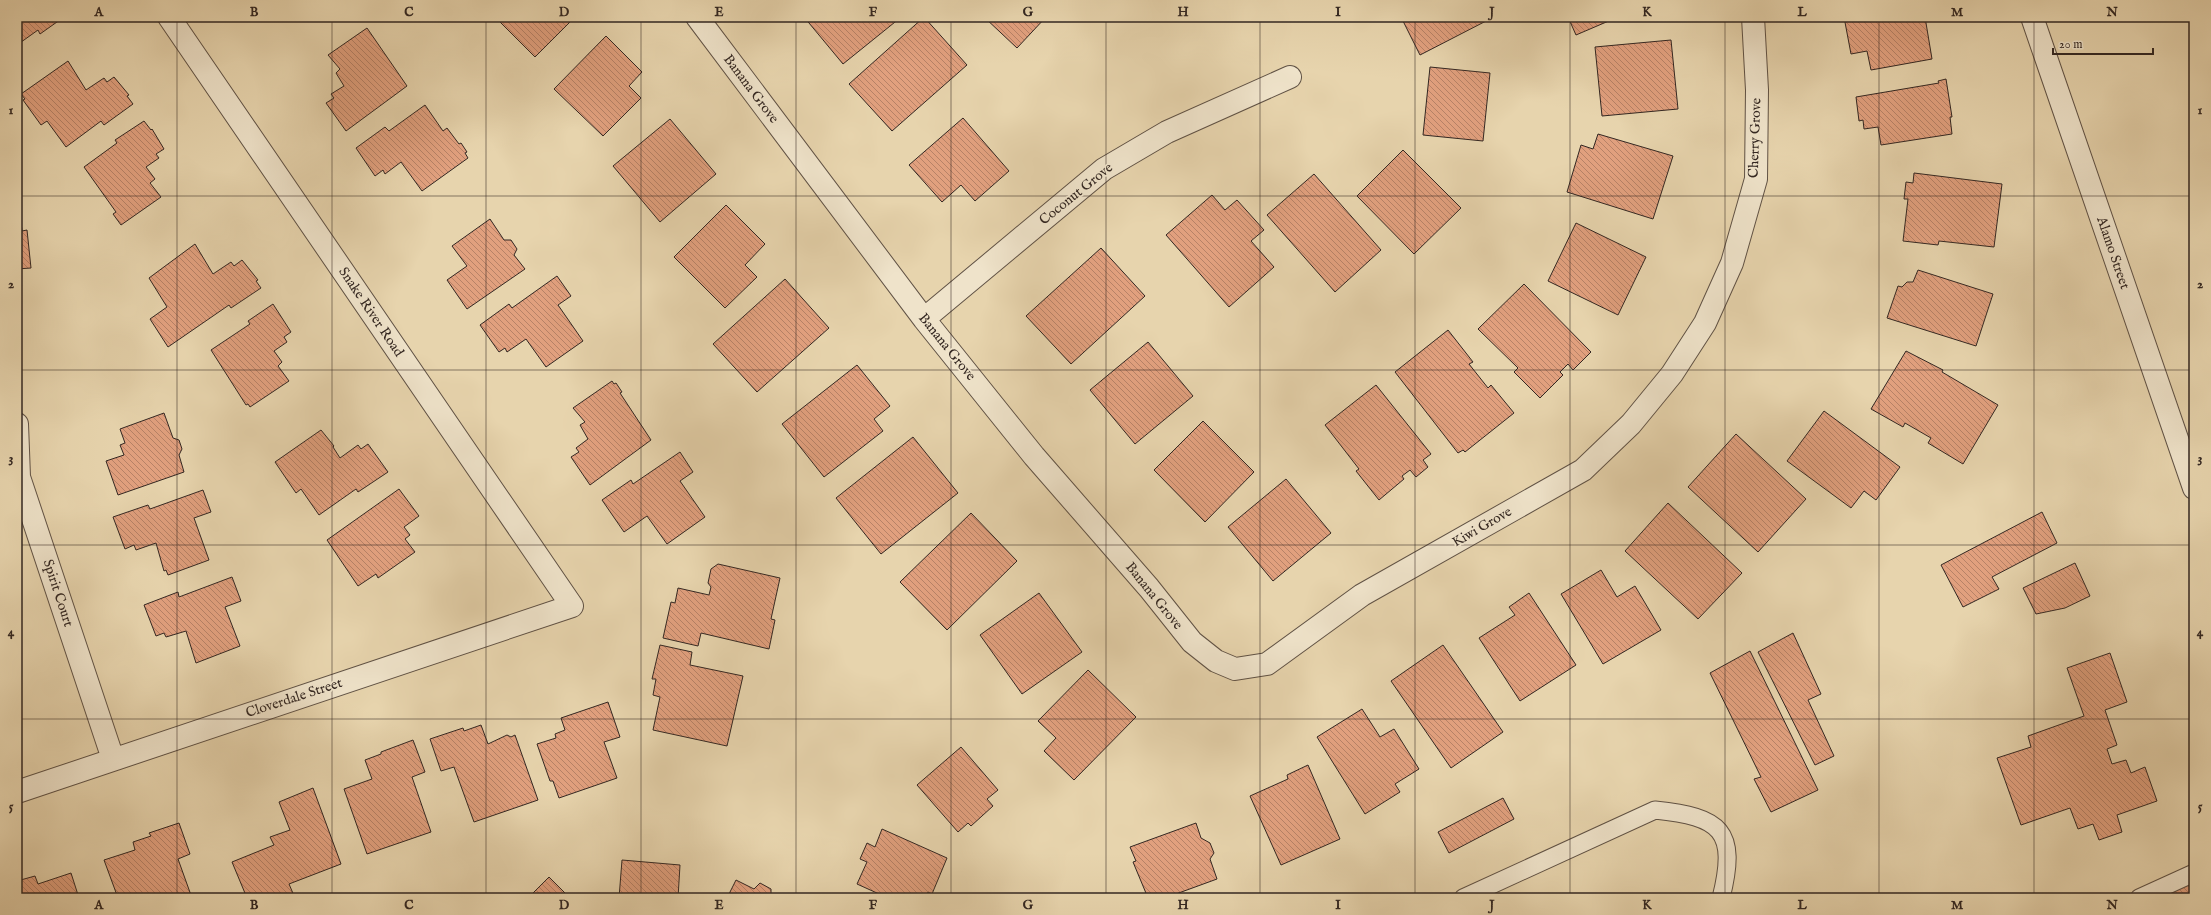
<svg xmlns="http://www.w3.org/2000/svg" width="2211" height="915" viewBox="0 0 2211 915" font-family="'IM FELL English',serif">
	<defs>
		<pattern id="building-back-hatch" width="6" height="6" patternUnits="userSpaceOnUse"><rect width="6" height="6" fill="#e1a07e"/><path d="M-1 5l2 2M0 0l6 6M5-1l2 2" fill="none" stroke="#b78267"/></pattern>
	</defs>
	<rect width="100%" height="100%" fill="#e7d4ad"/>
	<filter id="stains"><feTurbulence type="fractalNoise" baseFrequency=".005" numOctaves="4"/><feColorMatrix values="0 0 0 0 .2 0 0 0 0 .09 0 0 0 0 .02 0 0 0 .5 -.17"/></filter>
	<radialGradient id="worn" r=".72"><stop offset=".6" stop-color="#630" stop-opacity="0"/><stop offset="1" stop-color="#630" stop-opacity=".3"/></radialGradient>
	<path fill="url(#building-back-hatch)" stroke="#332722" d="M 17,17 L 64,17 L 40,34 L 38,30 L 17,45 Z
		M 495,17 L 575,17 L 535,57 Z
		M 804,17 L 900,17 L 900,18 L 843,64 Z
		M 924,17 L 967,65 L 892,131 L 849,84 Z
		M 984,17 L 1046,17 L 1017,48 Z
		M 1401,17 L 1487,17 L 1488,20 L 1420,55 Z
		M 1568,17 L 1618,17 L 1576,35 Z
		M 1844,17 L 1925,17 L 1932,59 L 1871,70 L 1867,51 L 1851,54 Z
		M 367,28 L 407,86 L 346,131 L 326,103 L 334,98 L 331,94 L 344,86 L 336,73 L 340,69 L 328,55 Z
		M 606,36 L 642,72 L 629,86 L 641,98 L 603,136 L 554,89 Z
		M 1671,40 L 1678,109 L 1602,116 L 1595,47 Z
		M 68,61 L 86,90 L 104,78 L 107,82 L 114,77 L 129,95 L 127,96 L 133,104 L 104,125 L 101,121 L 66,147 L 47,121 L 41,125 L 23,100 L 25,99 L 21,94 Z
		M 1430,67 L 1490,73 L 1483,141 L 1423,135 Z
		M 1946,79 L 1952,117 L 1950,117 L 1952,134 L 1881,145 L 1878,127 L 1864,129 L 1863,120 L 1859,121 L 1856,97 L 1939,83 L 1938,81 Z
		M 425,105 L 443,131 L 447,128 L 459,144 L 461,143 L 467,152 L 465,153 L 468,158 L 422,191 L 401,162 L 385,174 L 383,170 L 375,176 L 356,148 L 385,127 L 389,131 Z
		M 963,118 L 1009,171 L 975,201 L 961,185 L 942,202 L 909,165 Z
		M 670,119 L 716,174 L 660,222 L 613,166 Z
		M 144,121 L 151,130 L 152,129 L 164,149 L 156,154 L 159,158 L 146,167 L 155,179 L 150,183 L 161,197 L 121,225 L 113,214 L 116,212 L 84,167 L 117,143 L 115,140 Z
		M 1598,134 L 1673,156 L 1653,219 L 1567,192 L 1581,145 L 1593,149 Z
		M 1403,150 L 1461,208 L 1414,254 L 1357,196 Z
		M 1914,173 L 2002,184 L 1994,247 L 1939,241 L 1938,245 L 1903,241 L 1908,199 L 1904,199 L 1906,182 L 1913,183 Z
		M 1314,174 L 1381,250 L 1335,292 L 1267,215 Z
		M 17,186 L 22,231 L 27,230 L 31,268 L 17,269 Z
		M 1212,195 L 1225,210 L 1237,200 L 1264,230 L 1251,241 L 1274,267 L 1229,307 L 1166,235 Z
		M 726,205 L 765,244 L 745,265 L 757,277 L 725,308 L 674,257 Z
		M 490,219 L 504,240 L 511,240 L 517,249 L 514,255 L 525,269 L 467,309 L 447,280 L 467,266 L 452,246 Z
		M 1576,223 L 1646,257 L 1618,315 L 1548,281 Z
		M 195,244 L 213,274 L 231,262 L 234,266 L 242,260 L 258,280 L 256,281 L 261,288 L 231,308 L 229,305 L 168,347 L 150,319 L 167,307 L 149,278 Z
		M 1101,248 L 1145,296 L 1071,364 L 1026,316 Z
		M 1918,270 L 1993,294 L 1976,346 L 1887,318 L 1898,286 L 1902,287 L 1907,282 L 1913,282 Z
		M 557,276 L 571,296 L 558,305 L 583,341 L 546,367 L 526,339 L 507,352 L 505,348 L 499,352 L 480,325 L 509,304 L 512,308 Z
		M 785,279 L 829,328 L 757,392 L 713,344 Z
		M 1524,284 L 1591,352 L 1573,370 L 1568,364 L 1560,372 L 1563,375 L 1540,398 L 1514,372 L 1518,368 L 1478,329 Z
		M 273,304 L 291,332 L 284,337 L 287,342 L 274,351 L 282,362 L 278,366 L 289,381 L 250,407 L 248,404 L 246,405 L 211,350 L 250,324 L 248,321 Z
		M 1448,330 L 1473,362 L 1469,364 L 1488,388 L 1491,385 L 1514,413 L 1465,452 L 1463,450 L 1458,453 L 1395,372 Z
		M 1148,342 L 1193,396 L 1135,444 L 1090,390 Z
		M 1906,351 L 1943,370 L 1942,372 L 1998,405 L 1963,464 L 1928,443 L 1931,438 L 1905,423 L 1903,427 L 1871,409 Z
		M 857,365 L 890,406 L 874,419 L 883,431 L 824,477 L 782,424 Z
		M 612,381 L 614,384 L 616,383 L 622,392 L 620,393 L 651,440 L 590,485 L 571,457 L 579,452 L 576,448 L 588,439 L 580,425 L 585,422 L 573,408 Z
		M 1376,385 L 1431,454 L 1423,460 L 1428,467 L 1416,477 L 1410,470 L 1402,476 L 1404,479 L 1379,500 L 1356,471 L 1359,469 L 1325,425 Z
		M 1824,411 L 1900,467 L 1876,500 L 1864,491 L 1851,508 L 1787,461 Z
		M 164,413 L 173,438 L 179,440 L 182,449 L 179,455 L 184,472 L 118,495 L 106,461 L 124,455 L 120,445 L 125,443 L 120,429 Z
		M 1203,421 L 1254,472 L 1205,522 L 1154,470 Z
		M 321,430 L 334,446 L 333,447 L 340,458 L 358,445 L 361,449 L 368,444 L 388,472 L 358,492 L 356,489 L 319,515 L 301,489 L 296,493 L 275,462 Z
		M 1736,434 L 1806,499 L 1758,552 L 1688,487 Z
		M 913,437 L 958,493 L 881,554 L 836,498 Z
		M 680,452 L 693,472 L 680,481 L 705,517 L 667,544 L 647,516 L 624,532 L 602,500 L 631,480 L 633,484 Z
		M 1286,479 L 1331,533 L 1273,581 L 1228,527 Z
		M 399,489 L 419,516 L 404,527 L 410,535 L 405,539 L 415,552 L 378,578 L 376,574 L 358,586 L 327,540 Z
		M 203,490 L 211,512 L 194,518 L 209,560 L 168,575 L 166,570 L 164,571 L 156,543 L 136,550 L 134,545 L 125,549 L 113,517 L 148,505 L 150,509 Z
		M 1668,503 L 1742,573 L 1698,619 L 1625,551 Z
		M 2042,512 L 2057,543 L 1992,577 L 1999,589 L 1963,607 L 1941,565 Z
		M 971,513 L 1017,561 L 947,630 L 900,582 Z
		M 2075,563 L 2090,596 L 2065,608 L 2036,614 L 2023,588 Z
		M 718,564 L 780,578 L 771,619 L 775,620 L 769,649 L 701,633 L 698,646 L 663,638 L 671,602 L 675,603 L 678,588 L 709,595 L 711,587 L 708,583 L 711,569 Z
		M 1601,570 L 1617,597 L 1635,586 L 1661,630 L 1603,664 L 1561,594 Z
		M 232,577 L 241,601 L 225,607 L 240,646 L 196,663 L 186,631 L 166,637 L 164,633 L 156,636 L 144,605 L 178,592 L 179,597 Z
		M 1039,593 L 1082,652 L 1022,694 L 980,635 Z
		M 1529,593 L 1576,665 L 1520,701 L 1479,638 L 1515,615 L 1509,607 Z
		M 1793,633 L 1821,694 L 1808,700 L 1834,756 L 1815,765 L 1758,652 Z
		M 660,645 L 692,652 L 690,665 L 743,676 L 727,746 L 653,730 L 660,697 L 653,695 L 656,679 L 652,679 Z
		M 1443,645 L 1503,732 L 1451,768 L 1391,681 Z
		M 1750,651 L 1818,790 L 1771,812 L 1754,779 L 1761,777 L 1710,673 Z
		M 2110,653 L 2127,702 L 2105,710 L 2117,745 L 2107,749 L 2112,764 L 2126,760 L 2131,773 L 2145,767 L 2157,801 L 2117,815 L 2122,832 L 2099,840 L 2093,824 L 2078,829 L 2070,808 L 2021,825 L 1997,758 L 2031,747 L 2028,736 L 2084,716 L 2067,668 Z
		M 1088,670 L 1136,717 L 1074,780 L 1044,751 L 1056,738 L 1038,721 Z
		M 608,702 L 620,737 L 604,742 L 617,778 L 559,798 L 553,781 L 550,781 L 537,744 L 556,738 L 555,734 L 565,730 L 561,718 Z
		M 1362,709 L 1380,737 L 1394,729 L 1419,769 L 1395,784 L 1400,792 L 1365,814 L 1317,737 Z
		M 481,725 L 488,744 L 507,735 L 511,737 L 515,735 L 538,800 L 474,822 L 454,767 L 441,771 L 430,739 L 463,728 L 464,731 Z
		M 413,740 L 425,772 L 412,777 L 431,832 L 367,854 L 344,789 L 372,779 L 365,760 L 381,754 L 381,752 Z
		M 961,747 L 998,790 L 987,799 L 993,806 L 971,826 L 968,823 L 958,832 L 917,785 Z
		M 1308,765 L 1340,839 L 1281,865 L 1250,796 L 1288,779 L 1287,775 Z
		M 313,788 L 341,864 L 289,884 L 295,898 L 247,898 L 232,862 L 274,845 L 270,837 L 290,830 L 279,802 Z
		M 1503,798 L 1514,819 L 1449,853 L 1438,832 Z
		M 179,823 L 190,854 L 178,859 L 192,898 L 118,898 L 104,860 L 135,850 L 133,842 L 151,836 L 149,833 Z
		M 1196,823 L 1201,838 L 1210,843 L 1214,853 L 1210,859 L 1217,879 L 1165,898 L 1148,898 L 1133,862 L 1136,861 L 1130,847 Z
		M 882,829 L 947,858 L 932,894 L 928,892 L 926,898 L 888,898 L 857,884 L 867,862 L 860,859 L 867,843 L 875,847 Z
		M 622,860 L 680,865 L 678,898 L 619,898 Z
		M 71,873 L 79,898 L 17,898 L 17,881 L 35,876 L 38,884 Z
		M 549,877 L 570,898 L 528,898 Z
		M 736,880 L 754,889 L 760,883 L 771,889 L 771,897 L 773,898 L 727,898 Z
		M 2194,880 L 2194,898 L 2157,898 Z"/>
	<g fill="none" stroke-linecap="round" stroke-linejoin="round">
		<defs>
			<path id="lane" d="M 1463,898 L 1655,810 C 1721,817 1738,830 1721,898
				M 2139,898 L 2194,873"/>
			<path id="street" d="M 697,17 L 924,319 L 1034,456 L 1149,588 L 1192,642 L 1216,661 L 1235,669 L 1267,664 L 1362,595 L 1583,470 L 1631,424 L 1672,374 L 1705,323 L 1732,263 L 1756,179 L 1757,90 L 1753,17
				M 2032,17 L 2194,488
				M 924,319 L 1104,169 L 1167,132 L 1290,77
				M 17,424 L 19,477 L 113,759
				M 17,792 L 572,606 L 169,17"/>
		</defs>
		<use href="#lane" stroke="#605245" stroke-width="19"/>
		<use href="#street" stroke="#605245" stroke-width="24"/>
		<use href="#lane" stroke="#efe3ca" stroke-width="17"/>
		<use href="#street" stroke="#efe3ca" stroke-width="22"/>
	</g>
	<path fill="none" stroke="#332722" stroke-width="1" stroke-opacity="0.55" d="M 177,17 L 177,898M 332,17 L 332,898M 486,17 L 486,898M 641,17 L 641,898M 796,17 L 796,898M 951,17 L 951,898M 1106,17 L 1106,898M 1260,17 L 1260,898M 1415,17 L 1415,898M 1570,17 L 1570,898M 1725,17 L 1725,898M 1879,17 L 1879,898M 2034,17 L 2034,898M 17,196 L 2194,196M 17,370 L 2194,370M 17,545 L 2194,545M 17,719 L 2194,719"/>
	<g text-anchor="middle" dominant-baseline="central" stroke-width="3.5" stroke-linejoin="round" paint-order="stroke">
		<g font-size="14" fill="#332722" stroke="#efe3ca">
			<text transform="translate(751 89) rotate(53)">Banana Grove</text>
			<text transform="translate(1755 138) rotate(-88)">Cherry Grove</text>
			<text transform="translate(1076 194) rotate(-39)">Coconut Grove</text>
			<text transform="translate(2113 253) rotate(71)">Alamo Street</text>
			<text transform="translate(371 312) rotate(56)">Snake River Road</text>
			<text transform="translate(947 347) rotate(51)">Banana Grove</text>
			<text transform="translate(1482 527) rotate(-30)">Kiwi Grove</text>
			<text transform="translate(58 593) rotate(72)">Spirit Court</text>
			<text transform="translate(1154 596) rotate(51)">Banana Grove</text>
			<text transform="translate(294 698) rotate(-18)">Cloverdale Street</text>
		</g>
	</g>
	<rect width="2211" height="915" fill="none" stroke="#e7d4ad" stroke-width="44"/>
	<path d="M2053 48v6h100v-6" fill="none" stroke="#332722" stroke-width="2"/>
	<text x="2059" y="48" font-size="12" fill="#332722" stroke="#efe3ca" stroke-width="3" paint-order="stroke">20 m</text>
	<rect x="22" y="22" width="2167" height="871" fill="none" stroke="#332722" stroke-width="1.5"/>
	<g font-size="13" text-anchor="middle" font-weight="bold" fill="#332722">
		<text x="99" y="16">A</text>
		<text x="254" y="16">B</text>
		<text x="409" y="16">C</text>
		<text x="564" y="16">D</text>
		<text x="719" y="16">E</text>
		<text x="873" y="16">F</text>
		<text x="1028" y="16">G</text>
		<text x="1183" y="16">H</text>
		<text x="1338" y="16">I</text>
		<text x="1492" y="16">J</text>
		<text x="1647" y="16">K</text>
		<text x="1802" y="16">L</text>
		<text x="1957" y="16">M</text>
		<text x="2112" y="16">N</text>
		<text x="11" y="114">1</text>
		<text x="2200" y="114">1</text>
		<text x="11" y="288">2</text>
		<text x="2200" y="288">2</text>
		<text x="11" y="462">3</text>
		<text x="2200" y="462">3</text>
		<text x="11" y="636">4</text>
		<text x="2200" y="636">4</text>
		<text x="11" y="810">5</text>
		<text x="2200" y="810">5</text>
		<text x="99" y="909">A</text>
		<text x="254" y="909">B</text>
		<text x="409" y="909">C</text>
		<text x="564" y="909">D</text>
		<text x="719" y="909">E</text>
		<text x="873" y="909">F</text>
		<text x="1028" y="909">G</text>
		<text x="1183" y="909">H</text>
		<text x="1338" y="909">I</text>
		<text x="1492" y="909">J</text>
		<text x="1647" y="909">K</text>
		<text x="1802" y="909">L</text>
		<text x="1957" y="909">M</text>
		<text x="2112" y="909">N</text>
	</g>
	<rect width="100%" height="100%" filter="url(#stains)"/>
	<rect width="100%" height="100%" fill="url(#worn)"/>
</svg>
